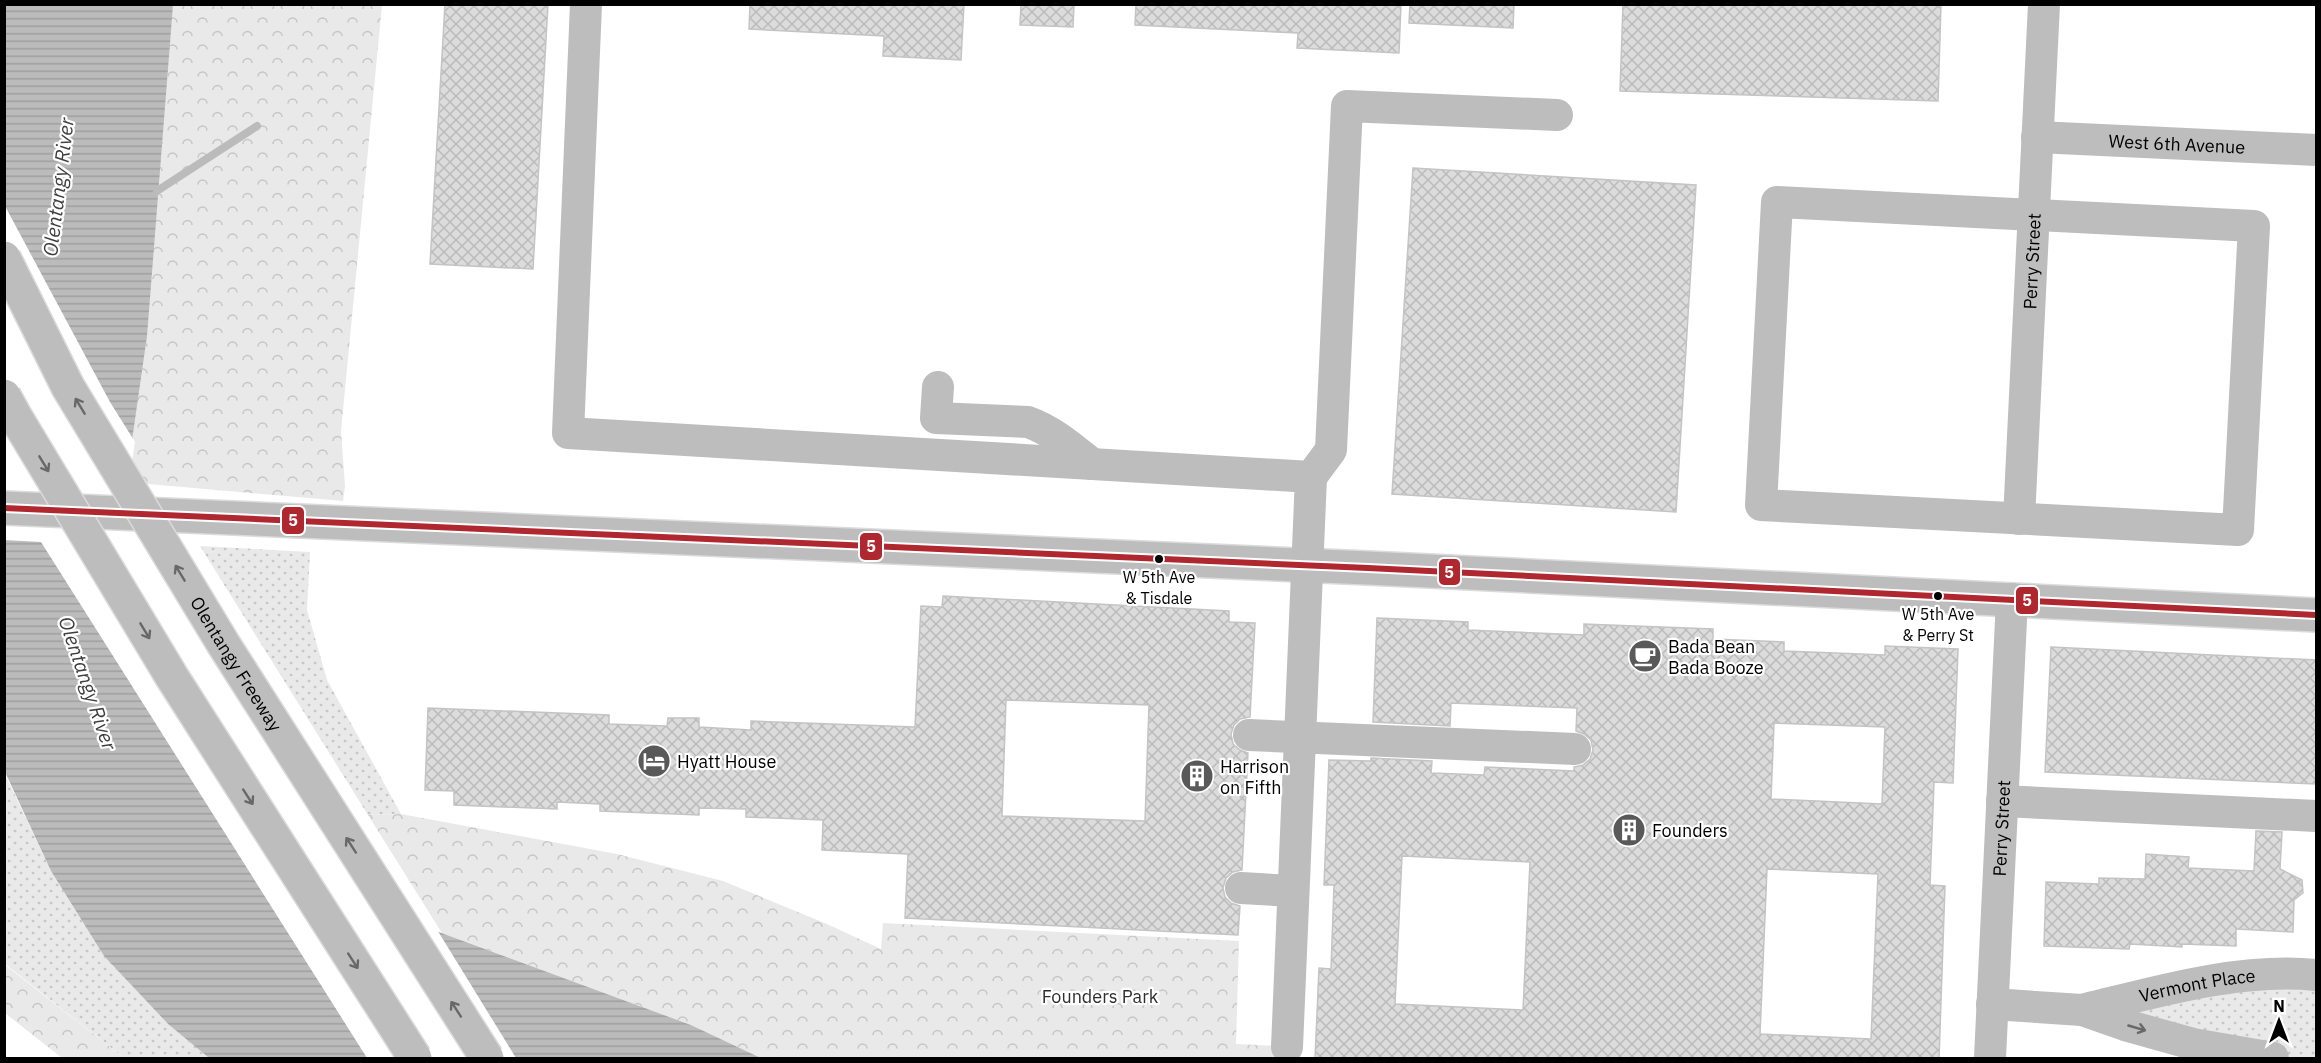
<svg xmlns="http://www.w3.org/2000/svg" width="2321" height="1063" viewBox="0 0 2321 1063" font-family="'IBM Plex Sans',sans-serif">
	<defs>
		<pattern id="grass-dots" width="8" height="8" patternUnits="userSpaceOnUse" patternTransform="scale(1.5)"><rect width="8" height="8" fill="#e9e9e9"/><path d="M2 2h.1M6 6h.1" fill="none" stroke="#c6c6c6" stroke-width="1.8" stroke-linecap="round"/></pattern>
		<pattern id="forest-crowns" width="20" height="18" patternUnits="userSpaceOnUse" patternTransform="scale(1.5)"><rect width="20" height="18" fill="#e9e9e9"/><path d="M2 6a3 3 0 1 1 6 0M12 15a3 3 0 1 1 6 0" fill="none" stroke="#c6c6c6"/></pattern>
		<pattern id="water-rules" width="6" height="5" patternUnits="userSpaceOnUse" patternTransform="scale(1.5)"><rect width="6" height="5" fill="#bbb"/><path d="M0 2.5h6" fill="none" stroke="#9f9f9f"/></pattern>
		<pattern id="building-cross-hatch" width="8" height="8" patternUnits="userSpaceOnUse" patternTransform="scale(1.5)"><rect width="8" height="8" fill="#dcdcdc"/><path d="M0 0l8 8M0 8l8-8" fill="none" stroke="#bbb"/></pattern>
	</defs>
	<rect width="100%" height="100%" fill="#fff"/>
	<path fill="url(#grass-dots)" d="M 200,546 L 310,552 L 307,610 L 327,680 L 401,814 L 368,815 Z
		M 4,772 L 51,871 L 104,956 L 168,1024 L 209,1058 L 124,1058 L 5,964 Z
		M 2316,975 L 2316,1058 L 2273,1058 L 2082,1010 Z"/>
	<path fill="url(#forest-crowns)" d="M 173,5 L 382,5 L 341,431 L 345,486 L 343,501 L 126,482 Z
		M 401,814 L 617,854 L 723,881 L 827,924 L 881,949 L 883,923 L 1239,941 L 1236,1044 L 1300,1047 L 1300,1058 L 761,1058 L 691,1025 L 442,933 L 368,815 Z
		M 4,964 L 124,1058 L 62,1058 L 5,1013 Z"/>
	<path fill="url(#water-rules)" d="M 4,5 L 173,5 L 147,336 L 126,482 L 129,560 L 164,665 L 309,884 L 691,1025 L 761,1058 L 209,1058 L 168,1024 L 104,956 L 51,871 L 5,772 Z"/>
	<path fill="#fff" d="M 5,206 L 110,402 L 135,442 L 129,482 L 132,560 L 167,664 L 311,881 L 436,928 L 516,1058 L 367,1058 L 41,542 L 4,540 Z"/>
	<g fill="none" stroke-linecap="round" stroke-linejoin="round">
		<path stroke="#bbb" stroke-width="8" d="M 157,191 L 257,126"/>
	</g>
	<path fill="url(#building-cross-hatch)" stroke="#c4c4c4" stroke-width="1.5" fill-rule="evenodd" d="M 445,4 L 548,4 L 533,269 L 430,264 Z
		M 750,4 L 964,4 L 961,60 L 883,56 L 884,36 L 749,29 Z
		M 1021,4 L 1074,4 L 1073,27 L 1020,25 Z
		M 1136,4 L 1401,4 L 1399,53 L 1297,48 L 1298,33 L 1135,25 Z
		M 1410,4 L 1514,4 L 1513,28 L 1409,23 Z
		M 1623,4 L 1941,4 L 1938,101 L 1620,91 Z
		M 1413,168 L 1696,185 L 1676,512 L 1392,494 Z
		M 943,596 L 1229,611 L 1229,622 L 1255,623 L 1250,717 L 1240,719 L 1234,725 L 1231,734 L 1233,744 L 1240,750 L 1248,753 L 1242,870 L 1233,872 L 1226,878 L 1223,888 L 1225,897 L 1231,903 L 1240,906 L 1238,935 L 905,918 L 908,854 L 822,850 L 823,820 L 746,817 L 746,809 L 699,808 L 699,815 L 600,811 L 600,804 L 557,802 L 557,809 L 454,805 L 454,791 L 425,790 L 428,708 L 609,715 L 609,724 L 667,726 L 668,718 L 699,718 L 699,727 L 751,730 L 751,721 L 915,727 L 921,606 L 942,607 ZM 1006,700 L 1149,705 L 1145,821 L 1002,816 Z
		M 1377,618 L 1468,622 L 1468,630 L 1584,635 L 1584,624 L 1713,629 L 1713,639 L 1784,642 L 1784,651 L 1885,655 L 1885,646 L 1958,649 L 1953,783 L 1934,782 L 1930,885 L 1945,886 L 1939,1059 L 1315,1059 L 1319,968 L 1331,969 L 1334,885 L 1324,885 L 1329,760 L 1371,761 L 1371,758 L 1432,761 L 1431,773 L 1484,775 L 1485,767 L 1574,771 L 1574,767 L 1583,765 L 1590,759 L 1593,750 L 1591,740 L 1584,734 L 1576,731 L 1577,708 L 1451,703 L 1450,726 L 1373,722 ZM 1774,723 L 1885,727 L 1882,804 L 1771,799 ZM 1402,856 L 1530,862 L 1523,1010 L 1395,1004 ZM 1767,869 L 1878,874 L 1871,1039 L 1760,1034 Z
		M 2051,647 L 2316,660 L 2316,784 L 2045,772 Z
		M 2256,831 L 2282,832 L 2280,869 L 2302,880 L 2303,893 L 2294,900 L 2293,932 L 2236,929 L 2236,946 L 2182,944 L 2182,947 L 2130,944 L 2129,949 L 2044,946 L 2046,882 L 2099,884 L 2099,878 L 2145,879 L 2146,854 L 2189,857 L 2188,868 L 2254,871 Z"/>
	<g fill="none" stroke-linecap="round" stroke-linejoin="round">
		<defs>
			<path id="major" d="M 4,508 L 1368,568 L 2316,615"/>
		</defs>
		<use href="#major" stroke="#dbdbdb" stroke-width="36"/>
		<g stroke="#bdbdbd" stroke-width="32">
			<path d="M 586,4 L 568,433 L 1311,477 L 1287,1047"/>
			<path id="s1" d="M 2037,137 L 2316,150"/>
			<path d="M 1777,202 L 2254,226 L 2238,530 L 1761,505 Z"/>
			<path d="M 938,387 L 936,418 L 1028,422 C 1053,431 1072,448 1092,464"/>
			<path d="M 1311,477 L 1331,450 L 1347,106 L 1557,115"/>
			<path id="s2" d="M 2019,519 L 2044,4"/>
			<path d="M 1249,735 L 1575,749"/>
			<path d="M 2002,801 L 2316,816"/>
			<path d="M 1241,888 L 1293,891"/>
			<path d="M 1992,1004 L 2082,1010 L 2125,1025 L 2193,1044 L 2273,1058"/>
			<path id="s3" d="M 2082,1010 C 2155,992 2241,967 2316,975"/>
			<path id="s4" d="M 1990,1058 L 2012,599"/>
		</g>
		<use href="#major" stroke="#bdbdbd" stroke-width="33"/>
		<defs>
			<g id="highway-bridge">
				<path id="s5" d="M 4,258 L 68,387 L 224,645 L 487,1058"/>
				<path d="M 4,396 L 15,416 L 172,677 L 415,1058"/>
			</g>
		</defs>
		<use href="#highway-bridge" stroke="#dbdbdb" stroke-width="36" stroke-linecap="butt"/>
		<use href="#highway-bridge" stroke="#bdbdbd" stroke-width="33"/>
		<defs>
			<path id="bus-1" d="M 4,508 L 1368,568 L 2316,615"/>
		</defs>
		<use href="#bus-1" stroke="#fff" stroke-width="10"/>
		<use href="#bus-1" stroke="#af272f" stroke-width="6"/>
	</g>
	<defs><path id="oneway-shaft" d="M-6 0H5M1.5-3L5.5 0L1.5 3" fill="none" stroke-width="1.6" stroke-linecap="round" stroke-linejoin="round" transform="scale(1.5)"/></defs>
	<g stroke="#686868">
		<use href="#oneway-shaft" transform="translate(80 406) rotate(-121)"/>
		<use href="#oneway-shaft" transform="translate(44 464) rotate(59)"/>
		<use href="#oneway-shaft" transform="translate(180 573) rotate(-121)"/>
		<use href="#oneway-shaft" transform="translate(145 631) rotate(59)"/>
		<use href="#oneway-shaft" transform="translate(248 797) rotate(57)"/>
		<use href="#oneway-shaft" transform="translate(351 845) rotate(-123)"/>
		<use href="#oneway-shaft" transform="translate(353 961) rotate(57)"/>
		<use href="#oneway-shaft" transform="translate(456 1009) rotate(-123)"/>
		<use href="#oneway-shaft" transform="translate(2137 1028) rotate(16)"/>
	</g>
	<defs>
		<symbol id="cafe-disc" viewBox="-11 -11 22 22"><circle r="9.5" fill="#595959" stroke="#fff"/><path d="M-5.5-4.5H6V0H3Q3 3.5 0 3.5H-2.5Q-5.5 3.5-5.5 0ZM3-3.2v2h1.7v-2ZM-6 4.5H4V6H-6Z" fill="#fff"/></symbol>
		<symbol id="hotel-disc" viewBox="-11 -11 22 22"><circle r="9.5" fill="#595959" stroke="#fff"/><path d="M-6-4.5h1.5V1H6V5H4.5V3h-9V5H-6ZM-4 0a1.8 1.8 0 1 1 3.6 0ZM.5 0V-2.5h3Q6-2.5 6 0Z" fill="#fff"/></symbol>
		<symbol id="building-disc" viewBox="-11 -11 22 22"><circle r="9.5" fill="#595959" stroke="#fff"/><path d="M-4-6H4V6H1V3H-1V6H-4ZM-2.5-4.3h1.7v1.8h-1.7ZM.8-4.3h1.7v1.8H.8ZM-2.5-1h1.7V.8h-1.7ZM.8-1h1.7V.8H.8Z" fill="#fff"/></symbol>
	</defs>
	<g fill-rule="evenodd">
		<use href="#cafe-disc" x="1626" y="637" width="38" height="38"/>
		<use href="#hotel-disc" x="635" y="742" width="38" height="38"/>
		<use href="#building-disc" x="1178" y="757" width="38" height="38"/>
		<use href="#building-disc" x="1610" y="811" width="38" height="38"/>
	</g>
	<g fill="#000" stroke="#fff" stroke-width="2">
		<circle cx="1159" cy="559" r="5"/>
		<circle cx="1938" cy="596" r="5"/>
	</g>
	<g text-anchor="middle" dominant-baseline="central" stroke-width="4.5" stroke-linejoin="round" paint-order="stroke">
		<g font-size="16" fill="#000" stroke="#fff">
			<text x="1159" y="577">W 5th Ave<tspan x="1159" dy="21">&amp; Tisdale</tspan></text>
			<text x="1938" y="614">W 5th Ave<tspan x="1938" dy="21">&amp; Perry St</tspan></text>
		</g>
		<g font-size="18" fill="#000" stroke="#fff">
			<text stroke="none"><textPath href="#s1" startOffset="140">West 6th Avenue</textPath></text>
			<text stroke="none"><textPath href="#s2" startOffset="258">Perry Street</textPath></text>
			<text stroke="none"><textPath href="#s5" startOffset="468">Olentangy Freeway</textPath></text>
			<text stroke="none"><textPath href="#s4" startOffset="230">Perry Street</textPath></text>
			<text stroke="none"><textPath href="#s3" startOffset="118">Vermont Place</textPath></text>
		</g>
		<g font-size="18" fill="#000" stroke="#fff" text-anchor="start">
			<text x="1668" y="646">Bada Bean<tspan x="1668" dy="21">Bada Booze</tspan></text>
			<text x="677" y="761">Hyatt House</text>
			<text x="1220" y="766">Harrison<tspan x="1220" dy="21">on Fifth</tspan></text>
			<text x="1652" y="830">Founders</text>
		</g>
		<g font-size="18" fill="#2e2e2e" stroke="#fff">
			<text x="1100" y="996">Founders Park</text>
		</g>
		<g font-size="20" font-style="italic" fill="#3f3f3f" stroke="#fff">
			<text transform="translate(58 187) rotate(-83)">Olentangy River</text>
			<text transform="translate(88 683) rotate(71)">Olentangy River</text>
		</g>
	</g>
	<g stroke="#fff" stroke-width="2">
		<rect x="281" y="506" width="24" height="29" rx="6" fill="#af272f"/>
		<rect x="859" y="532" width="24" height="29" rx="6" fill="#af272f"/>
		<rect x="1438" y="558" width="23" height="28" rx="6" fill="#af272f"/>
		<rect x="2015" y="586" width="24" height="29" rx="6" fill="#af272f"/>
	</g>
	<g font-size="16" text-anchor="middle" font-weight="bold" fill="#fff">
		<text x="293" y="526">5</text>
		<text x="871" y="552">5</text>
		<text x="1449" y="578">5</text>
		<text x="2027" y="606">5</text>
	</g>
	<rect width="2321" height="1063" fill="none" stroke="#000000" stroke-width="12"/>
	<g transform="translate(2279 1021)" stroke="#ffffff" stroke-width="4.5" paint-order="stroke">
	<path d="M0-4.5L10 22L0 15L-10 22Z" fill="#000000"/>
	<text y="-9" font-size="16" font-weight="bold" text-anchor="middle" fill="#000000">N</text>
	</g>
</svg>
